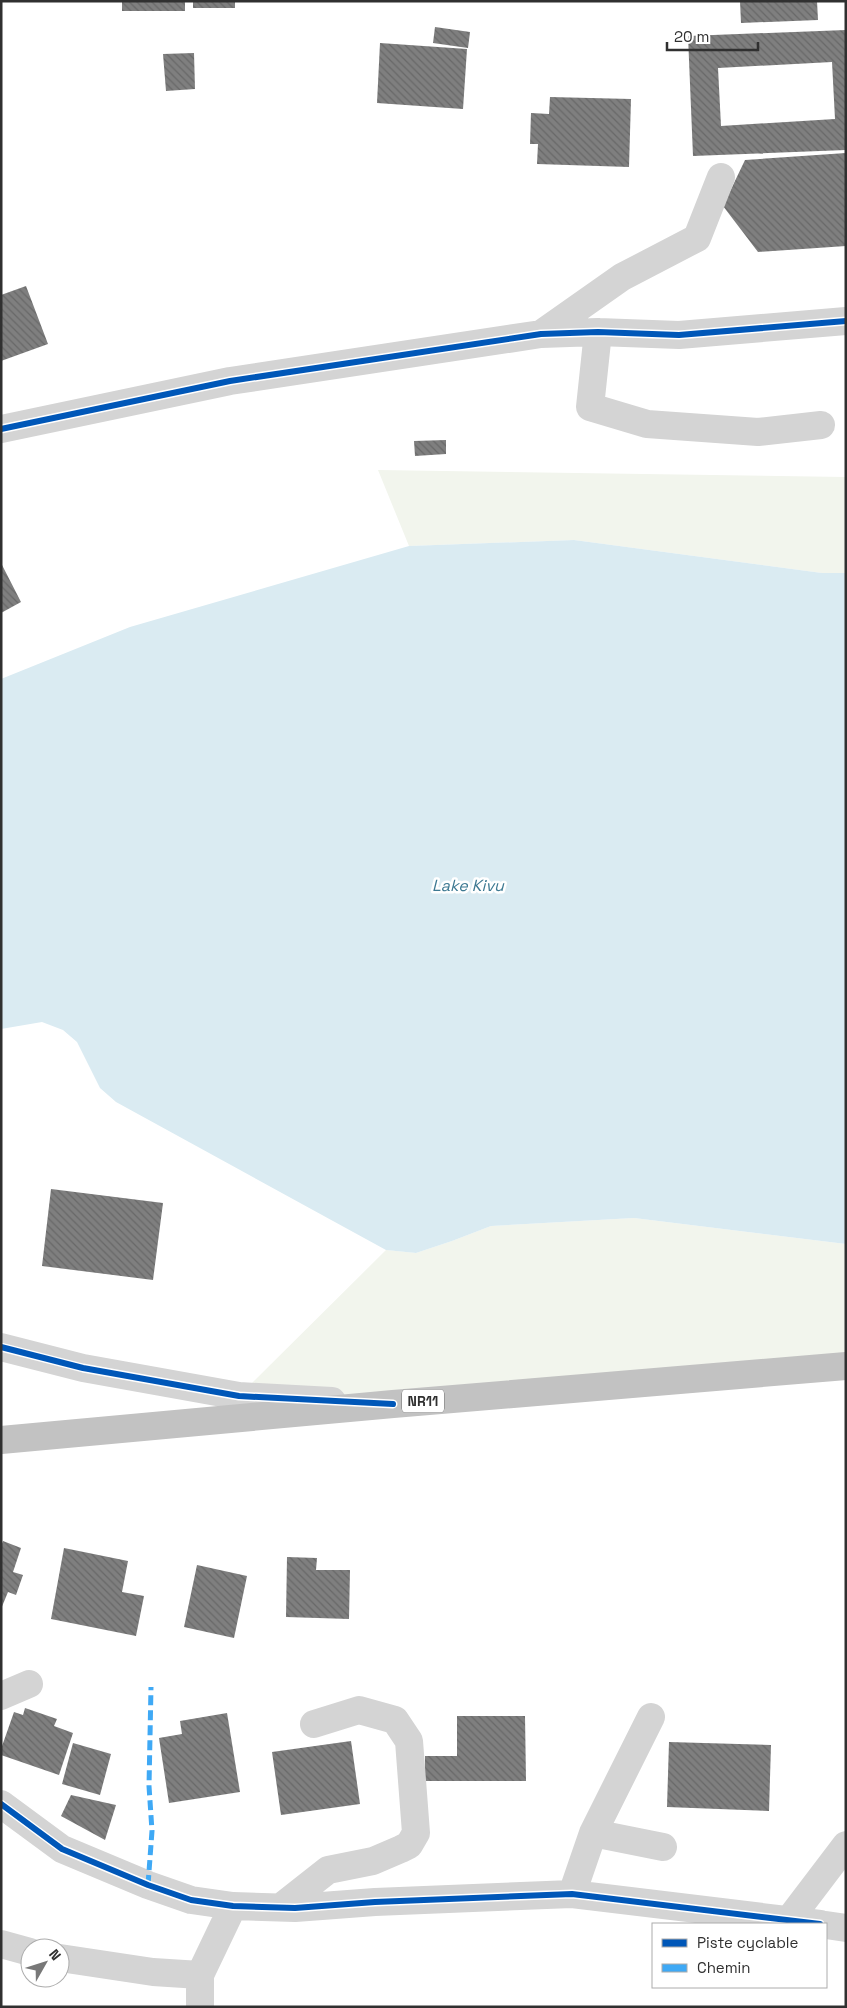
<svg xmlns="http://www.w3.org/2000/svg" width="847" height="2008" viewBox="0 0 847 2008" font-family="'Space Grotesk',sans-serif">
	<defs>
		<pattern id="building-back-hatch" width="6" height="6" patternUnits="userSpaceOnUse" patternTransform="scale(1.25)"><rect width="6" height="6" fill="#7f7f7f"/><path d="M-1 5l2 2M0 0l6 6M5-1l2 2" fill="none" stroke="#686868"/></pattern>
	</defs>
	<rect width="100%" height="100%" fill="#fff"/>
	<path fill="#f2f5ed" d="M 378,470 L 846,477 L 846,573 L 822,573 L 574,540 L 409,546 Z
		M 634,1218 L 846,1244 L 846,1366 L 393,1404 L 239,1396 L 386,1250 L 416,1253 L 452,1241 L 491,1226 Z"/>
	<path fill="#daebf2" d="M 574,540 L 822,573 L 846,573 L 846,1244 L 634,1218 L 491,1226 L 452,1241 L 416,1253 L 386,1250 L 116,1102 L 100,1088 L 77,1042 L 63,1030 L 42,1022 L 1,1029 L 1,679 L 130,627 L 409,546 Z"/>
	<path fill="url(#building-back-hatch)" fill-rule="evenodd" d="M 122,1 L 185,1 L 185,11 L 122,11 Z
		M 193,1 L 235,1 L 235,8 L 193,8 Z
		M 740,1 L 817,1 L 818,20 L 741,23 Z
		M 435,27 L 470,32 L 468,48 L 433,43 Z
		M 846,30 L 846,150 L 693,156 L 688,36 ZM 832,62 L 835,119 L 721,126 L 718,68 Z
		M 380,43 L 467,49 L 463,109 L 377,103 Z
		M 194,53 L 195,89 L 166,91 L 163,54 Z
		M 550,97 L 631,99 L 629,167 L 537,164 L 538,144 L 530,144 L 531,113 L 549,114 Z
		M 846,153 L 846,246 L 758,252 L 723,206 L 745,160 Z
		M 26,286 L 48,344 L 1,361 L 1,295 Z
		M 446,440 L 446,454 L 415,456 L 414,441 Z
		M 1,563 L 21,602 L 1,613 Z
		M 51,1189 L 163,1203 L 153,1280 L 42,1266 Z
		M 3,1541 L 21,1548 L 13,1572 L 23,1575 L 16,1595 L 8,1592 L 1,1609 L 1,1546 Z
		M 64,1548 L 128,1561 L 122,1592 L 144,1596 L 136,1636 L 51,1619 Z
		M 287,1557 L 317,1558 L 316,1570 L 350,1570 L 349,1619 L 286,1617 Z
		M 197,1565 L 247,1576 L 234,1638 L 184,1627 Z
		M 25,1708 L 57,1719 L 54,1726 L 73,1733 L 59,1775 L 1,1755 L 1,1749 L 14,1712 L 23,1715 Z
		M 227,1713 L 240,1792 L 169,1803 L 159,1738 L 182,1734 L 180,1721 Z
		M 457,1716 L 525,1716 L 526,1781 L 425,1781 L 425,1756 L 457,1756 Z
		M 351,1741 L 360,1804 L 281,1815 L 272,1752 Z
		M 669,1742 L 771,1745 L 769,1811 L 667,1807 Z
		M 73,1743 L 111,1754 L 100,1795 L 62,1784 Z
		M 71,1795 L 116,1805 L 105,1840 L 61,1816 Z"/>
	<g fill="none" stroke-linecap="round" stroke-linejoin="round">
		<path stroke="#d4d4d4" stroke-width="28" d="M 598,332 L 590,407 L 647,424 L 758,432 L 821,425
			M 541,334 L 622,277 L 697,238 L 721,177
			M 1,429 L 230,381 L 541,334 L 598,332 L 679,335 L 846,321
			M 1,1347 L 83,1368 L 239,1396 L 332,1401
			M 1,1696 L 29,1684
			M 1,1804 L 62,1849 L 148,1885 L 191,1900 L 233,1906 L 295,1908 L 375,1902 L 572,1894 L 820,1924
			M 593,1833 L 663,1847
			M 572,1894 L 593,1833 L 651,1717
			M 281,1907 L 328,1870 L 373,1861 L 401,1849 L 409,1845 L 416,1833 L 409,1741 L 395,1720 L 359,1710 L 314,1724
			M 789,1920 L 846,1845
			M 826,1925 L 846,1928
			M 1,1944 L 30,1952
			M 60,1958 L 153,1972 L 200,1975
			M 200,2007 L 200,1975 L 233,1906"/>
		<path stroke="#c2c2c2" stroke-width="28" d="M 1,1440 L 393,1404 L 846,1366"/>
		<path stroke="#3fa9f5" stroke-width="5" stroke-dasharray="10 5" stroke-linecap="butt" d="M 148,1885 L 152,1831 L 149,1786 L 151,1687"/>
		<defs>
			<path id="cycleway" d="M 1,429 L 230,381 L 541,334 L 598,332 L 679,335 L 846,321
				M 1,1347 L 83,1368 L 239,1396 L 393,1404
				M 1,1804 L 62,1849 L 148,1885 L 191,1900 L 233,1906 L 295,1908 L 375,1902 L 572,1894 L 820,1924"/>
		</defs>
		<use href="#cycleway" stroke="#fff" stroke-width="9"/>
		<use href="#cycleway" stroke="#0057b8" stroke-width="6"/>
	</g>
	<g text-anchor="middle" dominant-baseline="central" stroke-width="5" stroke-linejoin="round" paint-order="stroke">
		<rect fill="#fff" stroke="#6e6e6e" stroke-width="1" x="402" y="1389.5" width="42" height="23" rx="4"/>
		<g font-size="14" font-weight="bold" fill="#303030">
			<text x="423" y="1401">NR11</text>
		</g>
		<g font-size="16" font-style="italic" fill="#3d7992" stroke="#fff">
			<text x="468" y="885">Lake Kivu</text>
		</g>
	</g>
	<rect width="847" height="2008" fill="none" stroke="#303030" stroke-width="5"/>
	<rect x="652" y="1923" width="175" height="65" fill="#ffffff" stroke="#acacac"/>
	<rect x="662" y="1939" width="25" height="8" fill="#0057b8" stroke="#acacac"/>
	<text x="697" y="1948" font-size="15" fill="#303030">Piste cyclable</text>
	<rect x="662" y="1964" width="25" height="8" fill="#3fa9f5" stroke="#acacac"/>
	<text x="697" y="1973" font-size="15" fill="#303030">Chemin</text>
	<g transform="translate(45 1963) rotate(51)"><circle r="24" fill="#ffffff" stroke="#acacac"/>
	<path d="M0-4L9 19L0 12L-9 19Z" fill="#787878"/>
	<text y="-8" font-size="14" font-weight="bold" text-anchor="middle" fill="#303030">N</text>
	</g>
	<path d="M667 42v8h91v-8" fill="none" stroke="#303030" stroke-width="2.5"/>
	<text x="674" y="42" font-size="15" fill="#303030" stroke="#ffffff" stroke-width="4" paint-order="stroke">20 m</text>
</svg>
